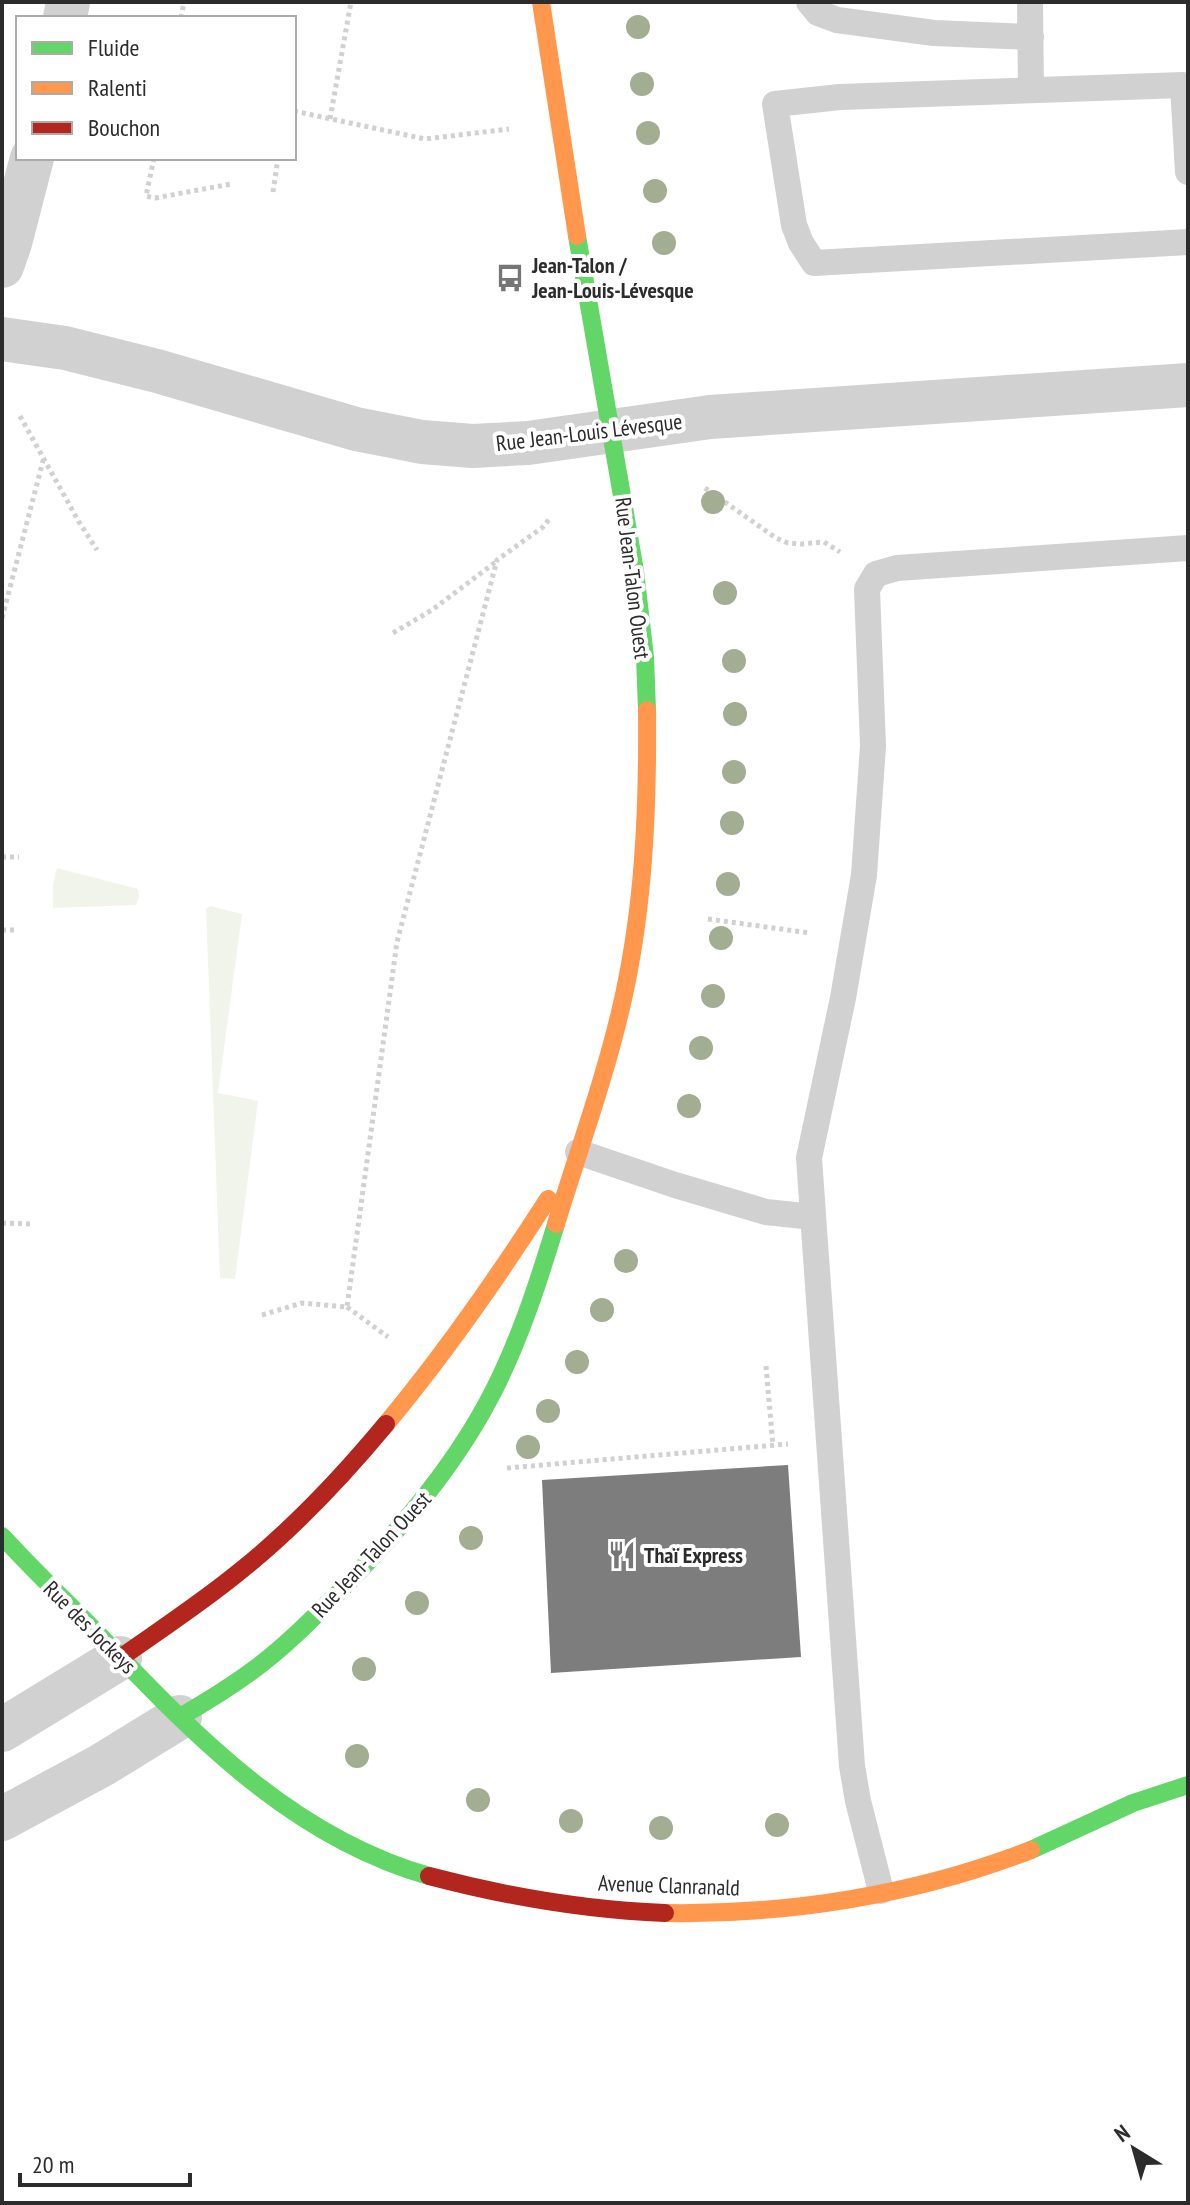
<svg xmlns="http://www.w3.org/2000/svg" width="1190" height="2205" viewBox="0 0 1190 2205" font-family="'PT Sans Narrow',sans-serif">
	<rect width="100%" height="100%" fill="#fff"/>
	<path fill="#f1f4ea" d="M 57,868 L 138,889 L 139,897 L 136,905 L 53,908 L 53,884 Z
		M 210,906 L 242,914 L 218,1093 L 258,1101 L 235,1279 L 220,1278 L 206,909 Z"/>
	<path fill="#7d7d7d" d="M 788,1465 L 801,1657 L 551,1673 L 542,1480 Z"/>
	<g fill="none" stroke-linecap="round" stroke-linejoin="round">
		<path stroke="#d1d1d1" stroke-width="5" stroke-dasharray="4 4" stroke-linecap="butt" d="M 181,18 L 184,2
			M 294,111 L 425,139 L 509,129
			M 330,119 L 351,2
			M 154,158 L 146,196 L 155,198 L 231,184
			M 273,192 L 278,158
			M 20,416 L 79,522 L 97,550
			M 705,488 L 776,538 L 788,543 L 801,544 L 824,542 L 840,552
			M 2,618 L 44,457
			M 393,633 L 432,610 L 497,561
			M 2,857 L 19,857
			M 708,919 L 810,933
			M 2,930 L 14,930
			M 2,1223 L 33,1224
			M 347,1307 L 388,1337
			M 262,1315 L 302,1303 L 347,1307 L 397,942 L 497,560 L 543,527 L 550,518
			M 766,1366 L 773,1446
			M 507,1468 L 788,1444"/>
		<path stroke="#d1d1d1" stroke-width="26" d="M 809,2 L 818,13 L 837,20 L 934,33 L 1031,37
			M 1030,2 L 1031,90
			M 1188,172 L 1183,85 L 840,97 L 775,104 L 794,225 L 801,243 L 814,263 L 1188,242
			M 578,1152 L 675,1185 L 766,1212 L 813,1217
			M 881,1891 L 858,1801 L 852,1766 L 809,1158 L 843,998 L 864,875 L 873,746 L 867,589 L 876,574 L 897,568 L 1188,548"/>
		<path stroke="#d1d1d1" stroke-width="44" d="M 65,18 L 68,2
			M 2,266 L 10,243 L 32,158
			M 2,339 L 65,348 L 157,371 L 356,429 L 422,442 L 473,446 L 528,443 L 710,417 L 1188,385
			M 2,1730 L 120,1658
			M 2,1819 L 102,1765 L 180,1717"/>
		<path stroke="#63d668" stroke-width="18" d="M 577,236 L 635,571 L 645,657 L 647,710
			M 2,1536 C 35,1572 70,1605 104,1640 C 197,1738 295,1838 429,1876
			M 180,1717 C 206,1702 232,1686 256,1668 C 287,1645 314,1617 341,1590 C 400,1530 457,1464 495,1388 C 521,1336 539,1280 556,1224
			M 1031,1850 L 1133,1803 L 1188,1785"/>
		<path stroke="#ff974d" stroke-width="18" d="M 541,2 L 577,236
			M 556,1224 C 578,1152 604,1081 621,1008 C 644,910 648,810 647,710
			M 386,1424 C 445,1353 498,1277 548,1199
			M 665,1913 C 788,1915 916,1895 1031,1850"/>
		<path stroke="#b3261e" stroke-width="18" d="M 120,1658 C 160,1630 201,1603 239,1572 C 293,1529 342,1477 386,1424
			M 429,1876 C 505,1896 586,1910 665,1913"/>
	</g>
	<g fill="#a2ad91">
		<circle cx="638" cy="27" r="12"/>
		<circle cx="642" cy="84" r="12"/>
		<circle cx="648" cy="133" r="12"/>
		<circle cx="655" cy="191" r="12"/>
		<circle cx="664" cy="243" r="12"/>
		<circle cx="713" cy="502" r="12"/>
		<circle cx="725" cy="593" r="12"/>
		<circle cx="734" cy="661" r="12"/>
		<circle cx="735" cy="714" r="12"/>
		<circle cx="734" cy="772" r="12"/>
		<circle cx="732" cy="823" r="12"/>
		<circle cx="728" cy="884" r="12"/>
		<circle cx="721" cy="938" r="12"/>
		<circle cx="713" cy="996" r="12"/>
		<circle cx="701" cy="1048" r="12"/>
		<circle cx="689" cy="1106" r="12"/>
		<circle cx="626" cy="1261" r="12"/>
		<circle cx="602" cy="1310" r="12"/>
		<circle cx="577" cy="1362" r="12"/>
		<circle cx="548" cy="1411" r="12"/>
		<circle cx="528" cy="1447" r="12"/>
		<circle cx="471" cy="1538" r="12"/>
		<circle cx="417" cy="1603" r="12"/>
		<circle cx="364" cy="1669" r="12"/>
		<circle cx="357" cy="1756" r="12"/>
		<circle cx="478" cy="1800" r="12"/>
		<circle cx="571" cy="1821" r="12"/>
		<circle cx="777" cy="1825" r="12"/>
		<circle cx="661" cy="1828" r="12"/>
	</g>
	<defs>
		<symbol id="bus-bare" viewBox="-9 -9 18 18"><path d="M-5-6H5V4H4V6H2V4H-2V6H-4V4H-5ZM-3.5-4V0h7V-4ZM-3.5 1.2v1.5H-2V1.2ZM2 1.2v1.5H3.5V1.2Z" fill="#767676" stroke="#fff" stroke-width="2.5" paint-order="stroke"/></symbol>
		<symbol id="restaurant-bare" viewBox="-9 -9 18 18"><path d="M-5-6h1v4h1v-4h1v4h1v-4h1v5L-1.5 .5V6h-2V.5L-5-1ZM5-6V6H3V1.5H1.5Q1.5-4 5-6Z" fill="#767676" stroke="#fff" stroke-width="2.5" paint-order="stroke"/></symbol>
	</defs>
	<g fill-rule="evenodd">
		<use href="#bus-bare" x="490" y="258" width="40" height="40"/>
		<use href="#restaurant-bare" x="602" y="1535" width="40" height="40"/>
	</g>
	<g text-anchor="middle" dominant-baseline="central" stroke-width="8" stroke-linejoin="round" paint-order="stroke">
		<g font-size="22" font-weight="bold" fill="#2c2c2c" stroke="#fff" text-anchor="start">
			<text x="532" y="265">Jean-Talon /<tspan x="532" dy="25">Jean-Louis-Lévesque</tspan></text>
			<text x="644" y="1555">Thaï Express</text>
		</g>
		<g font-size="22" fill="#2c2c2c" stroke="#fff">
			<text transform="translate(589 432) rotate(-7)">Rue Jean-Louis Lévesque</text>
			<text transform="translate(633 578) rotate(83)">Rue Jean-Talon Ouest</text>
			<text transform="translate(371 1554) rotate(-47)">Rue Jean-Talon Ouest</text>
			<text transform="translate(90 1627) rotate(45)">Rue des Jockeys</text>
			<text transform="translate(669 1885) rotate(2)">Avenue Clanranald</text>
		</g>
	</g>
	<rect width="1190" height="2205" fill="none" stroke="#2c2c2c" stroke-width="8"/>
	<rect x="16" y="16" width="280" height="144" fill="#ffffff" stroke="#ababab" stroke-width="2"/>
	<rect x="32" y="42" width="40" height="12" fill="#63d668" stroke="#ababab" stroke-width="2"/>
	<text x="88" y="56" font-size="24" fill="#2c2c2c">Fluide</text>
	<rect x="32" y="82" width="40" height="12" fill="#ff974d" stroke="#ababab" stroke-width="2"/>
	<text x="88" y="96" font-size="24" fill="#2c2c2c">Ralenti</text>
	<rect x="32" y="122" width="40" height="12" fill="#b3261e" stroke="#ababab" stroke-width="2"/>
	<text x="88" y="136" font-size="24" fill="#2c2c2c">Bouchon</text>
	<g transform="translate(1134 2149) rotate(323)" stroke="#ffffff" stroke-width="6" paint-order="stroke">
	<path d="M0-6L14 30L0 20L-14 30Z" fill="#2c2c2c"/>
	<text y="-12" font-size="22" font-weight="bold" text-anchor="middle" fill="#2c2c2c">N</text>
	</g>
	<path d="M20 2173v12h170v-12" fill="none" stroke="#2c2c2c" stroke-width="4"/>
	<text x="32" y="2173" font-size="24" fill="#2c2c2c" stroke="#ffffff" stroke-width="6" paint-order="stroke">20 m</text>
</svg>
